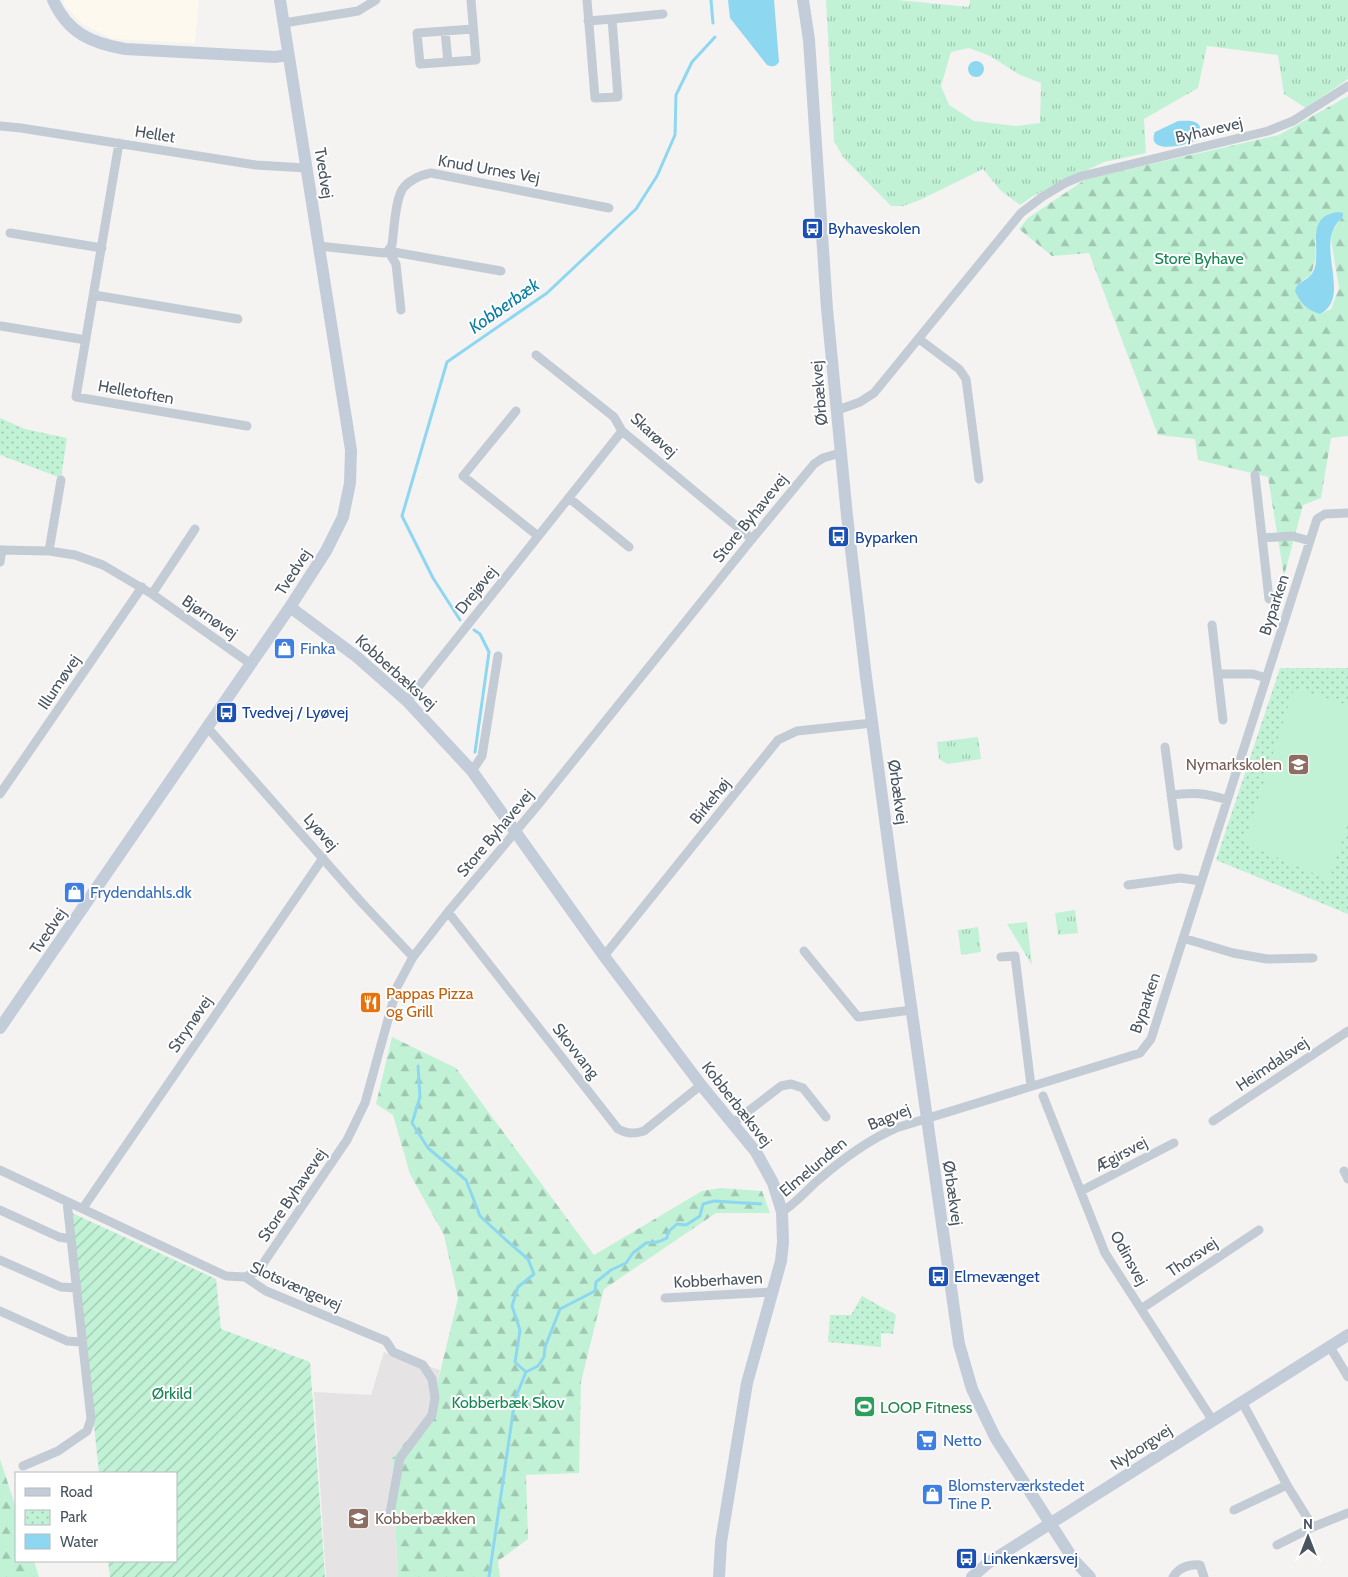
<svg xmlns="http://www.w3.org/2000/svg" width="1348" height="1577" viewBox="0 0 1348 1577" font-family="Cabin,sans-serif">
	<defs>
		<pattern id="grass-tufts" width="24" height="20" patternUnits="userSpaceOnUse" patternTransform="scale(1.25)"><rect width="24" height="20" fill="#c1f2d6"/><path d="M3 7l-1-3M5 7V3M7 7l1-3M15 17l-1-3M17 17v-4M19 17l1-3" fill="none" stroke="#9fc7b1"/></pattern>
		<pattern id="forest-firs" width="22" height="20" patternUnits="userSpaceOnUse" patternTransform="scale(1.25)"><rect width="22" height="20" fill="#c1f2d6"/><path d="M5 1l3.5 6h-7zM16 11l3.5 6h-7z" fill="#9fc7b1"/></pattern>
		<pattern id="park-dots" width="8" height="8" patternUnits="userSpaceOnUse" patternTransform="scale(1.25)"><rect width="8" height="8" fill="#c1f2d6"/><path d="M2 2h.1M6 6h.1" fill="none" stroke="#9fc7b1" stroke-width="1.8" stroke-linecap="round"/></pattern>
		<pattern id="garden-furrows" width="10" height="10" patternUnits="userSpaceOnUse" patternTransform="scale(1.25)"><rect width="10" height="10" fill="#c1f2d6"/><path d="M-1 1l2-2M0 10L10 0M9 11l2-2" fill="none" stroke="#9fc7b1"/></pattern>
	</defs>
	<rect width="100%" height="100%" fill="#f5f2f2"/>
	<path fill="#fdf9ee" d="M 64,0 L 199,0 L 195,43 L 113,39 L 82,24 L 64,5 Z"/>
	<path fill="#e6e3e4" d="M 384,1352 L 440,1370 L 432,1412 L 392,1459 L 398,1577 L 326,1577 L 314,1392 L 371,1395 Z"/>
	<path fill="url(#grass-tufts)" fill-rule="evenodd" d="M 826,0 L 898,0 L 969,7 L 970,0 L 1348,0 L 1348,79 L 1306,108 L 1284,94 L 1278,55 L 1207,46 L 1198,88 L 1144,119 L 1146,153 L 1104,162 L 1033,196 L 1020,205 L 1001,191 L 983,169 L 920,200 L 903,206 L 891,206 L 843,157 L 834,141 ZM 969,48 L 990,56 L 1020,75 L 1041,83 L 1040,123 L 1016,126 L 974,121 L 949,105 L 941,86 L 951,52 Z
		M 978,737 L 981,759 L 947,764 L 939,759 L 937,742 Z
		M 1075,910 L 1078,933 L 1058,935 L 1055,913 Z
		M 1027,922 L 1032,965 L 1007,924 Z
		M 978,927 L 981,952 L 961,955 L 958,930 Z"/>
	<path fill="url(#forest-firs)" fill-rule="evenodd" d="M 1348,96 L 1348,436 L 1331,438 L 1321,498 L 1303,505 L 1284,576 L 1268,477 L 1198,460 L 1195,439 L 1158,435 L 1089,253 L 1052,256 L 1019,229 L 1028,218 L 1086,179 L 1279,135 ZM 1343,216 L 1333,230 L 1331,240 L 1339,288 L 1331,309 L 1320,314 L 1299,283 L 1311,275 L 1316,257 L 1315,241 Z
		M 392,1037 L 456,1068 L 594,1255 L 702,1191 L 720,1188 L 762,1191 L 770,1213 L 716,1213 L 604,1289 L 581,1382 L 579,1473 L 526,1475 L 528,1539 L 498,1561 L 500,1577 L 398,1577 L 392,1459 L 431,1410 L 458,1298 L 444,1235 L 410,1174 L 393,1115 L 376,1104 Z
		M 0,1459 L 16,1508 L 16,1561 L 34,1561 L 39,1577 L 0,1577 Z"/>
	<path fill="url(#park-dots)" d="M 0,418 L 25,429 L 67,438 L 61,478 L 0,455 Z
		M 1280,668 L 1348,668 L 1348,914 L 1216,860 Z
		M 862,1296 L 896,1315 L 893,1334 L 881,1333 L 881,1347 L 828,1342 L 830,1315 L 851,1315 Z"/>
	<path fill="url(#garden-furrows)" d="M 72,1213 L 216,1279 L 221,1329 L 310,1362 L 325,1577 L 110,1577 L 108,1561 L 176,1561 L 176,1473 L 99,1473 Z"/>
	<path fill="#c1f2d6" d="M 1294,688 L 1348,705 L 1348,822 L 1329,880 L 1244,843 Z"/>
	<path fill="#8dd7f0" d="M 728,0 L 774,0 L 779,62 C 775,67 773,67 767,65 L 730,18 Z
		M968 69a8 8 0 1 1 16 0a8 8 0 1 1-16 0Z
		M 1178,121 C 1193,120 1205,120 1199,139 C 1190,145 1145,156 1155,132 Z
		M 1339,212 L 1343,213 L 1343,216 C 1339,221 1334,226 1332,233 C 1324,260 1348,300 1320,314 C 1307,310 1300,303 1295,291 C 1297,281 1305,282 1311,275 C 1326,256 1300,216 1339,212 Z"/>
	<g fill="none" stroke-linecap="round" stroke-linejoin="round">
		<path stroke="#8dd7f0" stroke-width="3" d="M 711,0 L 713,23
			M 460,620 L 433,578 L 402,516 L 447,362 L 547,293 L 636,209 L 657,176 L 675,135 L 676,95 L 692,62 L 715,37
			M 474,630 L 480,634 L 489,652 L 475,752
			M 418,1066 L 420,1097 L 412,1123 L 428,1148 L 466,1180 L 480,1216 L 506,1240 L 528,1259 L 534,1274 L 518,1287 L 512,1306 L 520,1330 L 515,1362 L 526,1372
			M 526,1372 L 538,1366 L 544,1357 L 545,1347 L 560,1309 L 595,1291 L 596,1282 L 611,1270 L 626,1263 L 633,1253 L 646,1243 L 658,1242 L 667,1238 L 668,1232 L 677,1224 L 686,1225 L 700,1216 L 703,1204 L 714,1201 L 761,1204
			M 489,1577 L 515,1399 L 526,1372"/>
		<path stroke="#c3ccd4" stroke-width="9" d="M 471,0 L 476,60 L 420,64 L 417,33 L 473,29
			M 587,0 L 595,98 L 618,97 L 612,19 L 588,21
			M 612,19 L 663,14
			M 284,23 L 358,11 L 376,0
			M 445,31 L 448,62
			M 0,126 L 21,128 L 256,165 L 306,168
			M 119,143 L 76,397 L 247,426
			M 10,233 L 102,248
			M 319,246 L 384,253 L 388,251 L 501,271
			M 94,295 L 238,319
			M 401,310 L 396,264 L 388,251 L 392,245 C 394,231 395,197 404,187 C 411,179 421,175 431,173 L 609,208
			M 1,326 L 86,340
			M 919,339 L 959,369 L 966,379 L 979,479
			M 536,355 L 614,417 L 622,431 L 752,539
			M 838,410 L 860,402 L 874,393 L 1021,213 L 1042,197 L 1067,182 L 1082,176 L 1268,131 L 1293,121 L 1348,86
			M 516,411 L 463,476 L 538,536
			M 1255,475 L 1269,599
			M 569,498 L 629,547
			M 1262,538 L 1292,536 L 1310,541
			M 0,550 L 49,551 L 75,555 L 103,565 L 152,594 L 251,664
			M 49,551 L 61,480
			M 0,562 L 2,550
			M 152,594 L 195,529
			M 1212,625 L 1223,720
			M 1218,674 L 1253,674 L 1266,678
			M 407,701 L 622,431
			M 207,727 L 362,903 L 413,957
			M 1165,747 L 1178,846
			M 472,771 L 482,756 L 498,656
			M 0,794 L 142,587
			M 1171,795 C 1193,792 1206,793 1227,800
			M 1128,885 L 1180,878 L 1201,881
			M 448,912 L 618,1129 C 628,1134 633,1134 644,1131 L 701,1085
			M 1183,938 L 1233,953 L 1267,959 L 1313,958
			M 804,951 L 858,1017 L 911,1010
			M 604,956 L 778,740 L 797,731 L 872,723
			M 1001,957 L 1015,956 L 1031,1086
			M 1043,1096 L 1105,1253 L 1213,1421
			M 1213,1121 L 1348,1031
			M 733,1123 L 781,1086 L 791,1084 L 803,1088 L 826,1117
			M 0,1170 L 226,1276 L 245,1277 L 266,1291 L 386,1341 L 393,1352 L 423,1365 L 432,1379 L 435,1398 L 432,1415 L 400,1458 L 389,1519
			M 1344,1171 L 1348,1179
			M 1081,1191 L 1174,1143
			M 83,1208 L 323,858
			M 0,1210 L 59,1237 L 71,1239
			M 782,1212 C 797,1202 804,1193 816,1182 C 841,1160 866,1141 896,1128 L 1140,1053 L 1151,1039 L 1317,519 L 1325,514 L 1348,513
			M 0,1260 L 61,1287 L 77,1288
			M 245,1277 L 258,1271 L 347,1140 L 365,1103 L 397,987 L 413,957 L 448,912 L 537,806 L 752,539 L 814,464 L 823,458 L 840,453
			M 665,1298 L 773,1292
			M 1141,1309 L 1259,1230
			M 0,1311 L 67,1341 L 82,1342
			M 1330,1347 L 1348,1377
			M 1242,1402 L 1287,1485 L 1313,1527 L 1348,1513
			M 23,1466 L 58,1451 L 87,1431 L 91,1419 L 67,1202
			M 1234,1510 L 1287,1485
			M 1277,1545 L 1313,1527
			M 1173,1577 C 1179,1568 1188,1564 1200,1565 L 1204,1577"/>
		<path stroke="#c3cdd9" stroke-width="12" d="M 53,0 C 68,33 91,43 125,49 L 275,57 L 288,55
			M 803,0 L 809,40 L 827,309 L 847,516 L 866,677 L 893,879 L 959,1344 L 972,1389 L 995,1437 L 1073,1559 L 1090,1577
			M 290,607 L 357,657 L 407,701 L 472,771 L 604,956 L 701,1085 L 756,1152 L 773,1183 L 782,1212 L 783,1242 L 781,1261 L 747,1383 L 721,1542 L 719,1577
			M 0,1028 L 290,607 L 326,551 L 343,517 L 350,483 L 351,450 L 280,0
			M 972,1577 L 988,1563 L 1348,1335"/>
	</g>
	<defs>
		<symbol id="bus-square" viewBox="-11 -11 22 22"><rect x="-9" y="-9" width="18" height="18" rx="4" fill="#1a4fb4" stroke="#fff"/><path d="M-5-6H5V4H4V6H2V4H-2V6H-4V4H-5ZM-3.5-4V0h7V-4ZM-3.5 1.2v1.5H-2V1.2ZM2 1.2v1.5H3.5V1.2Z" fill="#fff"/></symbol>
		<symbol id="shop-square" viewBox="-11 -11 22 22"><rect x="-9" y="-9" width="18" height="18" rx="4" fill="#3f7fe0" stroke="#fff"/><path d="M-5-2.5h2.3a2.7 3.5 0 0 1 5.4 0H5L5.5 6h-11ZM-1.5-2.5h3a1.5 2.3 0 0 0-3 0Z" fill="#fff"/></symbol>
		<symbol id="school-square" viewBox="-11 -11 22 22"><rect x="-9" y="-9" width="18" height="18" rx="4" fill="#8d6e63" stroke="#fff"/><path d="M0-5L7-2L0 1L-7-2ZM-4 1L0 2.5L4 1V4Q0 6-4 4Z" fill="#fff"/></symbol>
		<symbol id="restaurant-square" viewBox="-11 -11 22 22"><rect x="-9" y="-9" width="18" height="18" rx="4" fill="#e8710a" stroke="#fff"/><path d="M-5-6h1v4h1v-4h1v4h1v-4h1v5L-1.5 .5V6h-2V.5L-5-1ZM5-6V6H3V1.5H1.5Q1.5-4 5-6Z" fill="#fff"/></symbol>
		<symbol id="stadium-square" viewBox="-11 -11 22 22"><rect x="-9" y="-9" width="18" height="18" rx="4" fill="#2e9e5b" stroke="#fff"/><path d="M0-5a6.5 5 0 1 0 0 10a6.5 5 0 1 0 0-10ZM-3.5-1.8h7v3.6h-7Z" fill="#fff"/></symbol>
		<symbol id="supermarket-square" viewBox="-11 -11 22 22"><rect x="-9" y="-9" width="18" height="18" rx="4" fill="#3f7fe0" stroke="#fff"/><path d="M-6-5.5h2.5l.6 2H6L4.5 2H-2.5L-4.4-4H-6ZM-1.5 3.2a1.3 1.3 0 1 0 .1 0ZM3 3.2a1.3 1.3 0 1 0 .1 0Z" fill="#fff"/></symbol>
	</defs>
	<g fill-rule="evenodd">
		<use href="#bus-square" x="800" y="216" width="25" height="25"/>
		<use href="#bus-square" x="826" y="524" width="25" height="25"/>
		<use href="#shop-square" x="272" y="636" width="25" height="25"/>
		<use href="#bus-square" x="214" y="700" width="25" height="25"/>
		<use href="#school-square" x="1286" y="752" width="25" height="25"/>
		<use href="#shop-square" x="62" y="880" width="25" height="25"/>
		<use href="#restaurant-square" x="358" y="990" width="25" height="25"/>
		<use href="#bus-square" x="926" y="1264" width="25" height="25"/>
		<use href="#stadium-square" x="852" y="1394" width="25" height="25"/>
		<use href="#supermarket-square" x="914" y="1428" width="25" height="25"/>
		<use href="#shop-square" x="920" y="1482" width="25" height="25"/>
		<use href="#school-square" x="346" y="1506" width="25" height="25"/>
		<use href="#bus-square" x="954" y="1546" width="25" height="25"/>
	</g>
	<g text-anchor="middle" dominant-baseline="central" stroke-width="4" stroke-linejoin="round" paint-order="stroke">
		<g font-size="16" fill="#495561" stroke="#fff">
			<text transform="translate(1209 130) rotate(-13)">Byhavevej</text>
			<text transform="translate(155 134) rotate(9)">Hellet</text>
			<text transform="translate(489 169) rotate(10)">Knud Urnes Vej</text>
			<text transform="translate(324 173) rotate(81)">Tvedvej</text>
			<text transform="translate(136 392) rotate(10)">Helletoften</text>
			<text transform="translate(819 393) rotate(-95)">Ørbækvej</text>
			<text transform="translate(654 435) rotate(43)">Skarøvej</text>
			<text transform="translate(750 518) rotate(-51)">Store Byhavevej</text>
			<text transform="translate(293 572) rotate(-57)">Tvedvej</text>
			<text transform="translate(476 590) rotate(-51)">Drejøvej</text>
			<text transform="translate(1274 605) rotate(-72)">Byparken</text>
			<text transform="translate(210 617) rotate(35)">Bjørnøvej</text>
			<text transform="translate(396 672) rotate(42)">Kobberbæksvej</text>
			<text transform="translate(59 682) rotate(-56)">Illumøvej</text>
			<text transform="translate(898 792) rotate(82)">Ørbækvej</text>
			<text transform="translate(710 801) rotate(-51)">Birkehøj</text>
			<text transform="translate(321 832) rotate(49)">Lyøvej</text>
			<text transform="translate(495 833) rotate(-50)">Store Byhavevej</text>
			<text transform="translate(48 931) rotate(-56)">Tvedvej</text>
			<text transform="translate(1145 1003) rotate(-71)">Byparken</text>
			<text transform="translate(190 1024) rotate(-56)">Strynøvej</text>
			<text transform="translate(576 1051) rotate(52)">Skovvang</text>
			<text transform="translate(1272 1064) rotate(-34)">Heimdalsvej</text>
			<text transform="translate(737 1104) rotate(52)">Kobberbæksvej</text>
			<text transform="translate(889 1117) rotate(-22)">Bagvej</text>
			<text transform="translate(1121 1154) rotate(-28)">Ægirsvej</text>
			<text transform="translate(813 1167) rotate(-40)">Elmelunden</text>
			<text transform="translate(953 1193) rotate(82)">Ørbækvej</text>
			<text transform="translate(292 1195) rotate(-56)">Store Byhavevej</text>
			<text transform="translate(1192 1257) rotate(-34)">Thorsvej</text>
			<text transform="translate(1129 1258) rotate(61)">Odinsvej</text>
			<text transform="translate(718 1280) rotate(-3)">Kobberhaven</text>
			<text transform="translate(296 1286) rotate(24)">Slotsvængevej</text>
			<text transform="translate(1141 1447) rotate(-33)">Nyborgvej</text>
		</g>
		<g font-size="16" fill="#164399" stroke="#fff" text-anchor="start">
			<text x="828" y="228">Byhaveskolen</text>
			<text x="855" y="537">Byparken</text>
			<text x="242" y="712">Tvedvej / Lyøvej</text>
			<text x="954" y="1276">Elmevænget</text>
			<text x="983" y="1558">Linkenkærsvej</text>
		</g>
		<g font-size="16" fill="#158752" stroke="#fff">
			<text x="1199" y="258">Store Byhave</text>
			<text x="172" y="1393">Ørkild</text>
			<text x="508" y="1402">Kobberbæk Skov</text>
		</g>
		<g font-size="16" fill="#366cbe" stroke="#fff" text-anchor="start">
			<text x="300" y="648">Finka</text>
			<text x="90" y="892">Frydendahls.dk</text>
			<text x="943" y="1440">Netto</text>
			<text x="948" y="1485">Blomsterværkstedet<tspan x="948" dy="18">Tine P.</tspan></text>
		</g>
		<g font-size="16" fill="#785e54" stroke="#fff" text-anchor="end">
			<text x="1282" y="764">Nymarkskolen</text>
			<text x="375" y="1518" text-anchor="start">Kobberbækken</text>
		</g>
		<g font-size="16" fill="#c56008" stroke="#fff" text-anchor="start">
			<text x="386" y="993">Pappas Pizza<tspan x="386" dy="18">og Grill</tspan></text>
		</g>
		<g font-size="16" fill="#27864d" stroke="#fff" text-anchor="start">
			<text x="880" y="1407">LOOP Fitness</text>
		</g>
		<g font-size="18" font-style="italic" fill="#097ea5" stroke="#fff">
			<text transform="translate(504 306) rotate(-35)">Kobberbæk</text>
		</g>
	</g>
	<rect x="15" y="1472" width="162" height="90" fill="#ffffff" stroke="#b6bbc0"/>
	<rect x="25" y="1488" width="25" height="8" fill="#c3cdd9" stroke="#b6bbc0"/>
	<text x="60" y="1497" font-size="15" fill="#495561">Road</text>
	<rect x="25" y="1510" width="25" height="15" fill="url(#park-dots)" stroke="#b6bbc0"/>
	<text x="60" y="1522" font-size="15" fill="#495561">Park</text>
	<rect x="25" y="1534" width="25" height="15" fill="#8dd7f0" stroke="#b6bbc0"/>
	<text x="60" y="1547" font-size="15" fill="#495561">Water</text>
	<g transform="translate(1308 1537)" stroke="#ffffff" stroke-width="4" paint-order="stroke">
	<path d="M0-4L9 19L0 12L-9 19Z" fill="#495561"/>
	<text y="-8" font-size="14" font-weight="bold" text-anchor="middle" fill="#495561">N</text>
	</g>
</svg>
